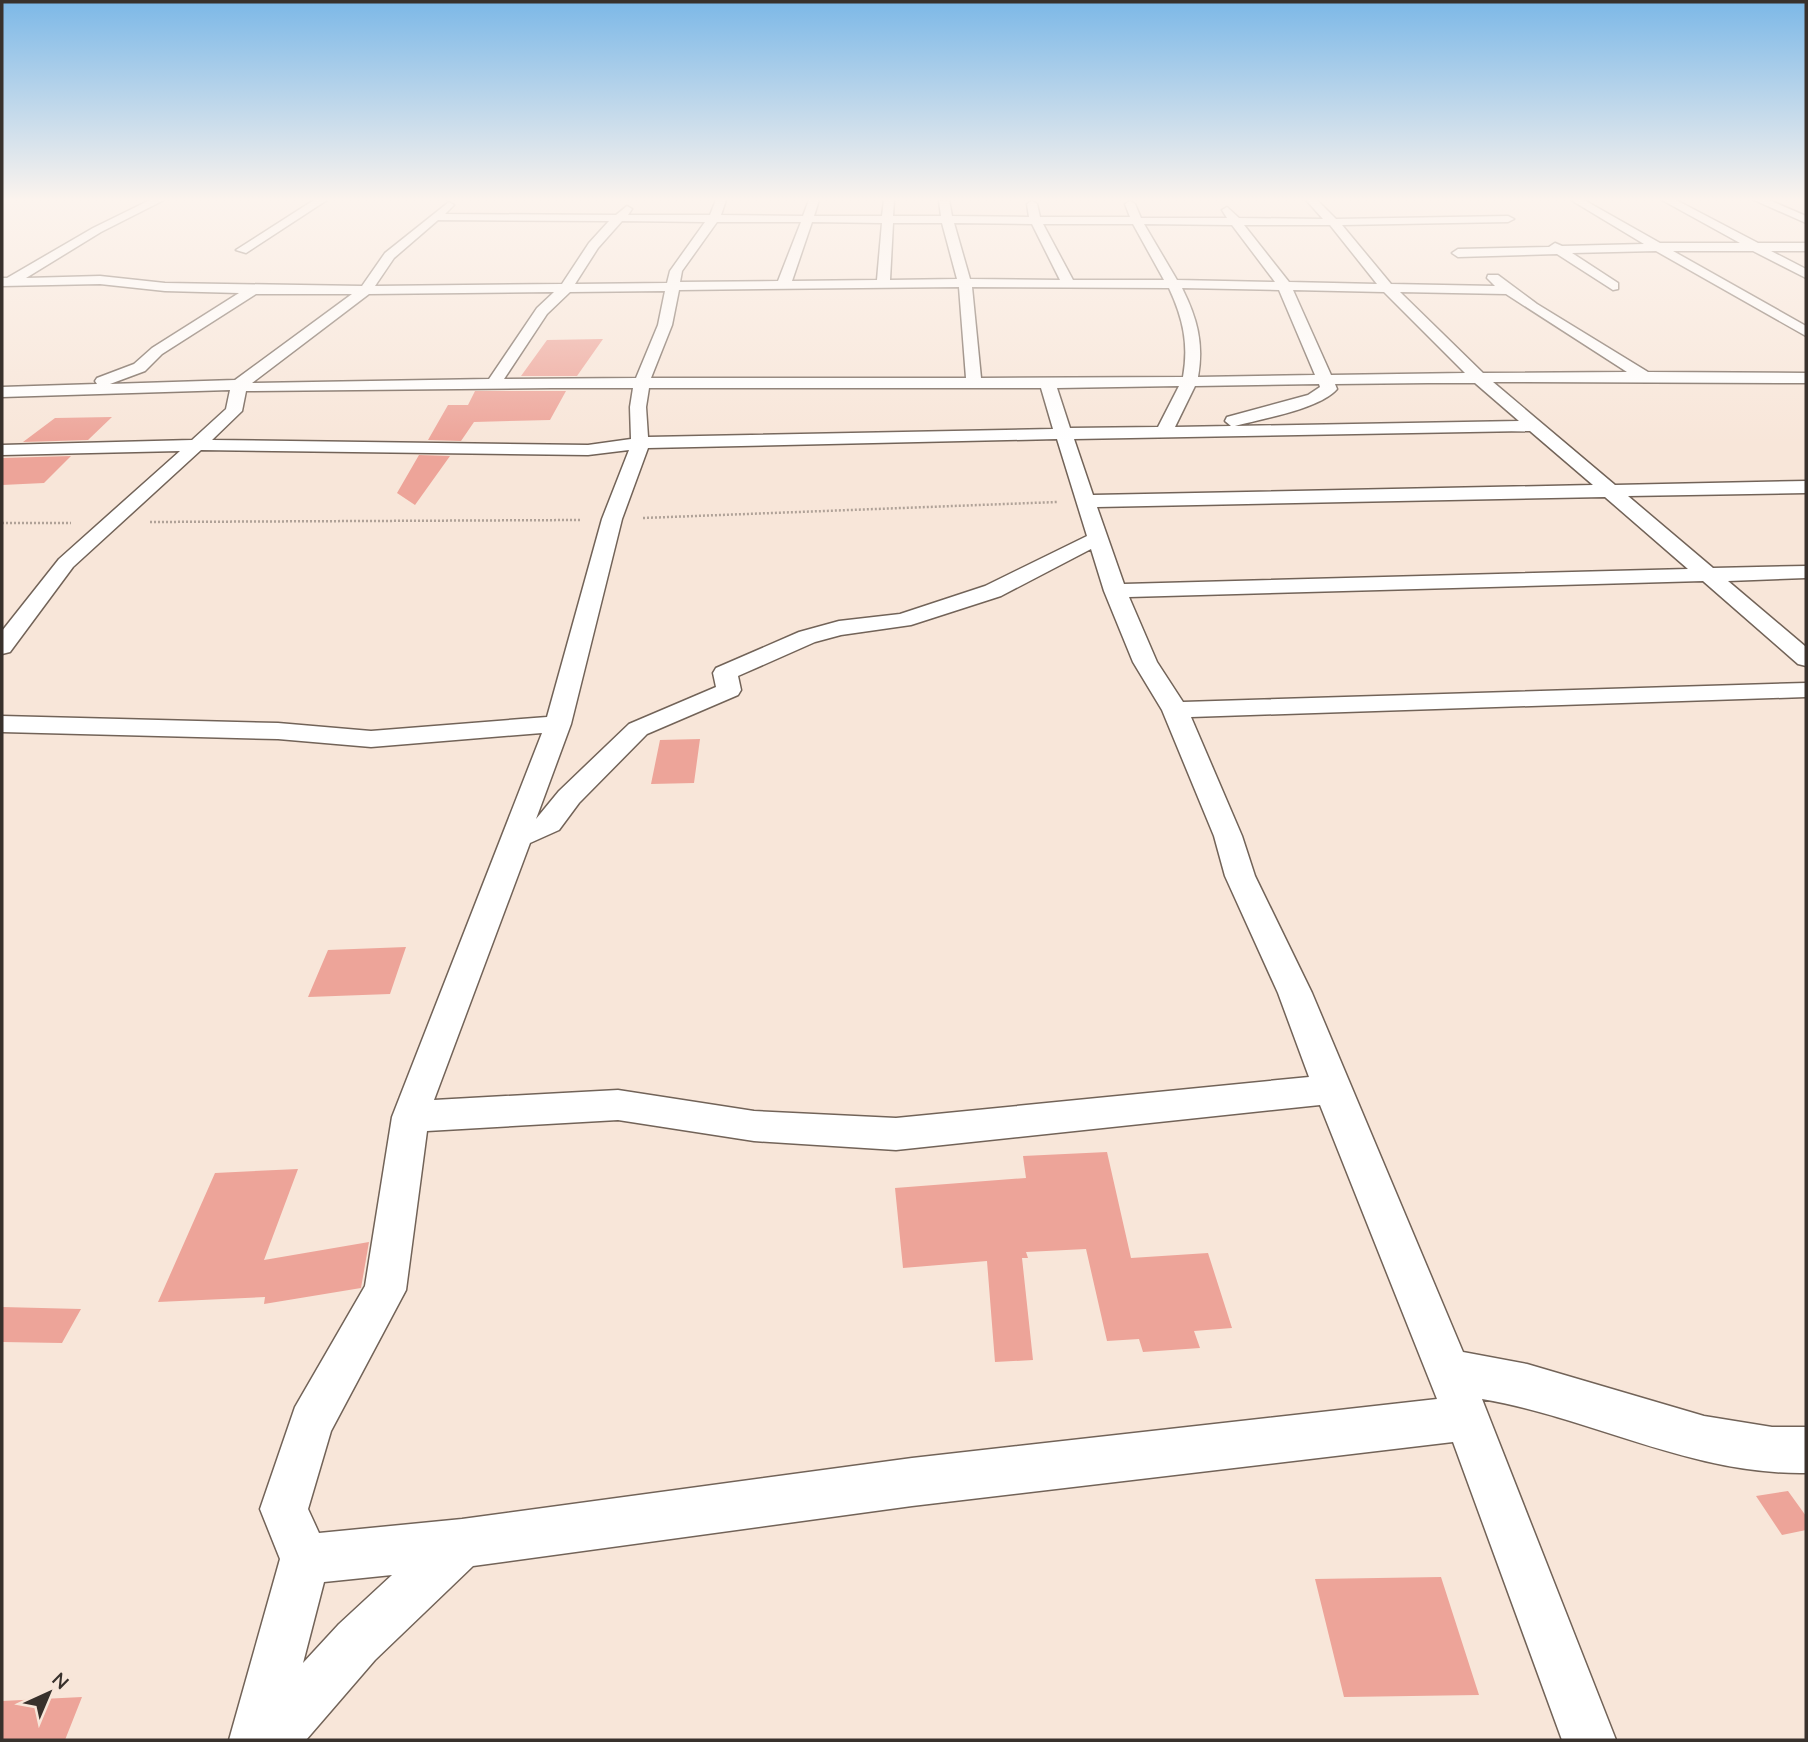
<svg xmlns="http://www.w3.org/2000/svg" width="1808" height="1742" viewBox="0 0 1808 1742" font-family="'Nunito Sans',sans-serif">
	<rect width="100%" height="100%" fill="#f8e6d9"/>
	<path fill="#eda499" d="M 603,339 L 577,376 L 521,376 L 547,340 Z
		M 475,391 L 566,391 L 550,420 L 474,422 L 461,441 L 428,440 L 448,405 L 468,405 Z
		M 112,417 L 88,440 L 23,442 L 55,418 Z
		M 419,455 L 450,456 L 415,505 L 397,493 Z
		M 71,456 L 44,483 L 2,485 L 3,458 Z
		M 700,739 L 694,783 L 651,784 L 660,740 Z
		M 406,947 L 390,994 L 308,997 L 328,950 Z
		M 1107,1152 L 1131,1258 L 1208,1253 L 1232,1328 L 1194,1331 L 1200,1348 L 1143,1352 L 1139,1339 L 1107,1341 L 1086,1249 L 1026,1252 L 1028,1258 L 1022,1258 L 1033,1360 L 995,1362 L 987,1261 L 903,1268 L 895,1188 L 1026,1178 L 1023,1156 Z
		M 298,1169 L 264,1260 L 369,1242 L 361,1288 L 264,1304 L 265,1297 L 158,1302 L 215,1173 Z
		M 2,1307 L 81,1309 L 62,1343 L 2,1342 Z
		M 1788,1491 L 1806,1516 L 1806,1530 L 1782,1535 L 1756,1496 Z
		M 1441,1577 L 1479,1695 L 1344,1697 L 1315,1579 Z
		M 82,1697 L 65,1740 L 2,1740 L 2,1701 Z"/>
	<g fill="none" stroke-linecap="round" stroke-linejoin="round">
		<defs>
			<path id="minor" d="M 150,200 L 164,200 L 101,232 L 26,278 L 100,276 L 165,283 L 362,286 L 385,253 L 449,202 L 454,205 L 445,214 L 616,215 L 627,206 L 632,209 L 628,215 L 710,215 L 716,200 L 726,200 L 721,215 L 803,216 L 809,200 L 819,200 L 814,216 L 882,216 L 884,200 L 894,200 L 893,216 L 941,216 L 939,201 L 949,200 L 952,216 L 1029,217 L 1027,204 L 1032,201 L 1037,204 L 1040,217 L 1130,217 L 1125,204 L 1130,201 L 1135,204 L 1141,218 L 1227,218 L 1222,210 L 1227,207 L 1239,218 L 1323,219 L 1306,200 L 1317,200 L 1336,219 L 1508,216 L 1514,219 L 1508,222 L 1342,225 L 1391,284 L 1495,286 L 1487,278 L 1488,275 L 1498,275 L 1537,304 L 1648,372 L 1806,373 L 1806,383 L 1493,382 L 1615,485 L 1806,481 L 1806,493 L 1628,496 L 1713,568 L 1806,566 L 1806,578 L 1728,581 L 1806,647 L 1806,666 L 1798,664 L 1703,581 L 1129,597 L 1157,662 L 1183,702 L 1806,683 L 1806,697 L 1191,717 L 1242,836 L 1255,876 L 1312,993 L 1463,1352 L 1527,1364 L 1704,1416 L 1772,1427 L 1806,1427 L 1806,1473 C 1692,1475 1592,1418 1482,1399 L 1616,1740 L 1562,1740 L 1453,1442 L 912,1506 L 473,1566 L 375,1660 L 306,1740 L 229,1740 L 280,1559 L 260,1509 L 295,1407 L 365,1286 L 392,1117 L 542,733 L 371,747 L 278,739 L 2,732 L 2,716 L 278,723 L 371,731 L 547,717 L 602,519 L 629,450 L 588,455 L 201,450 L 73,567 L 10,652 L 2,654 L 2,631 L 59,559 L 180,451 L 2,455 L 2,445 L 192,440 L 226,409 L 230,390 L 2,397 L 2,387 L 97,384 L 95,381 L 97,378 L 134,364 L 152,348 L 239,293 L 165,291 L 100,284 L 2,286 L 2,278 L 7,278 L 93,228 ZM 438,220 L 609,221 L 589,243 L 562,284 L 375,286 L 394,258 ZM 622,221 L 705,222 L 670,271 L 667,283 L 575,284 L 598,248 ZM 717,222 L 801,222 L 778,281 L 680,282 L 682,271 ZM 812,222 L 882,223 L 877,280 L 792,281 ZM 893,223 L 942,223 L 957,279 L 890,280 ZM 954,223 L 1032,224 L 1060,280 L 970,279 ZM 1043,224 L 1133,224 L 1164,280 L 1073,280 ZM 1144,224 L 1232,225 L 1275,282 L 1177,280 ZM 1244,225 L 1330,225 L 1377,284 L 1289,282 ZM 959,287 L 966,378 L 651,378 L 672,325 L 679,290 ZM 972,287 L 1169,288 C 1183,318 1189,344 1183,377 L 981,378 ZM 1182,288 L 1279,290 L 1315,375 L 1198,377 C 1204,343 1197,318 1182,288 ZM 1293,290 L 1384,292 L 1465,373 L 1331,375 ZM 665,291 L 658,325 L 636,378 L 504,379 L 547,314 L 570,292 ZM 554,292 L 537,308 L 489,379 L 252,383 L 369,294 ZM 1400,292 L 1506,294 L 1627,372 L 1483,373 ZM 256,294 L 352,294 L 235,380 L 110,384 L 145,371 L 162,354 ZM 1428,383 L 1475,383 L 1519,421 L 1235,426 C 1261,419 1320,409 1337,389 L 1335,384 ZM 1319,384 L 1320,387 L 1308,395 L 1227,417 L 1225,421 L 1231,426 L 1175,427 L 1195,386 ZM 1179,386 L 1158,427 L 1070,428 L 1057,388 ZM 551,388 L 633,388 L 630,407 L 631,439 L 588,445 L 212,440 L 242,411 L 246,391 ZM 649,388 L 1041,388 L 1053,429 L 648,437 L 646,407 ZM 1530,431 L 1593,485 L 1093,495 L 1074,439 ZM 1057,439 L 1087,536 L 985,586 L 900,614 L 839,621 L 799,632 L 716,668 L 713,673 L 716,687 L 629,724 L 559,791 L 536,819 L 571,724 L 622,519 L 648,448 ZM 1605,497 L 1688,569 L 1124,584 L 1097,507 ZM 1091,549 L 1104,591 L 1133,662 L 1162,710 L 1214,836 L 1225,876 L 1278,993 L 1309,1077 L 896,1118 L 754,1111 L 618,1090 L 434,1100 L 530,843 L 559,830 L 579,803 L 647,734 L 738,695 L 741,690 L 738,676 L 815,642 L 841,635 L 911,625 L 1001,596 ZM 1320,1105 L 1437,1399 L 912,1458 L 462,1519 L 319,1533 L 308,1509 L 331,1431 L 406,1290 L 427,1131 L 618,1120 L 754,1141 L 896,1150 ZM 392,1575 L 339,1624 L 303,1663 L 324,1582 Z
				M 314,200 L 327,200 L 246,253 L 236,250 Z
				M 1571,200 L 1584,200 L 1660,243 L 1740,243 L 1662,200 L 1676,200 L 1758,243 L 1806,243 L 1806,251 L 1771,251 L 1806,269 L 1806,278 L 1753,251 L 1673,251 L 1806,326 L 1806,336 L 1656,251 L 1572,253 L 1618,283 L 1618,289 L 1613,290 L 1557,254 L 1458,257 L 1452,253 L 1458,249 L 1549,247 L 1555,243 L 1562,246 L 1644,244 Z
				M 1754,200 L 1769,200 L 1806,216 L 1806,223 Z"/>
		</defs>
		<use href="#minor" stroke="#726358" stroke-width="3"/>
		<path stroke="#b0a298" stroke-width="2.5" stroke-dasharray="2 2" stroke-linecap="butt" d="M 643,518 L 1057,502
			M 150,522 L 582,520
			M 2,523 L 71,523"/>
		<use href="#minor" fill="#fff" fill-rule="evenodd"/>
	</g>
	<linearGradient id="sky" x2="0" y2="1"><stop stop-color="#7cb8e7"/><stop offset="0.45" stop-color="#fcf4ee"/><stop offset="1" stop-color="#fcf4ee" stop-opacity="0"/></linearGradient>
	<rect width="1808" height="444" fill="url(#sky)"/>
	<rect width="1808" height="1742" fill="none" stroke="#38312c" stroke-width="7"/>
	<g transform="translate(49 1693) rotate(44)" stroke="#f8e6d9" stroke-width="5" paint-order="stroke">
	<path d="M0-5L12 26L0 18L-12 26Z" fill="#38312c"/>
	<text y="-10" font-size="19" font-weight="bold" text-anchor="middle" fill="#38312c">N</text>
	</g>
</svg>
